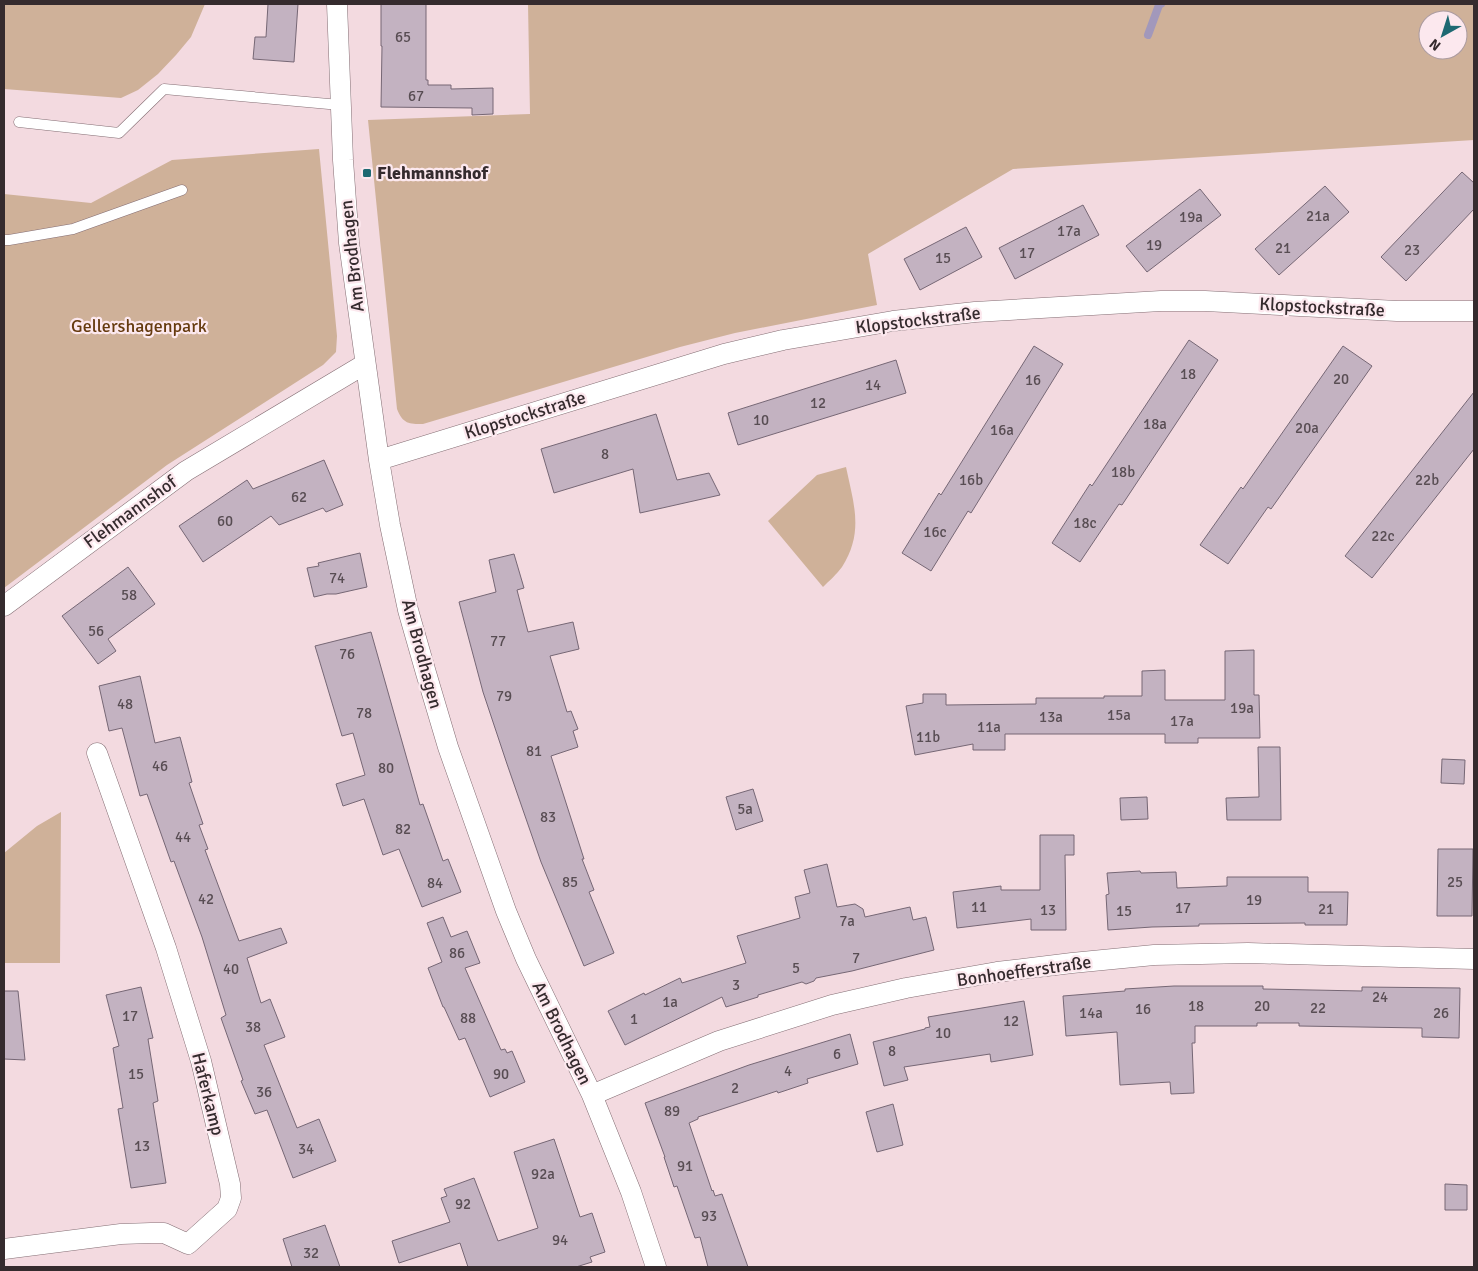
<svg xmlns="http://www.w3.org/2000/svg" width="1478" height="1271" viewBox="0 0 1478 1271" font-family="Signika,sans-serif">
	<rect width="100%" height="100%" fill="#f3dae0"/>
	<path fill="#cfb199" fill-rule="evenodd" d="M 4,4 L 205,4 L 191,37 L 176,55 L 158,74 L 138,90 L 121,98 L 4,89 Z
		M 528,4 L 1474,4 L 1474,140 L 1013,169 L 868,254 L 877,305 L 735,333 L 680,347 L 423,424 C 409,424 403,424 397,409 L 368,120 L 530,114 ZM 1428,20 L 1458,20 L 1458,50 L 1428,50 Z
		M 319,149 L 337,336 L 336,352 L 323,365 L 167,465 L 4,588 L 4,194 L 91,203 L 172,160 Z
		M 846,467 C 854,505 864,532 842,567 C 837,574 829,581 823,587 L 768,521 L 817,475 Z
		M 61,812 L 60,963 L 4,963 L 4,853 L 37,826 Z"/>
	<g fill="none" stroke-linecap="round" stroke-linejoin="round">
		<path stroke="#a298bb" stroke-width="8" d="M 1148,35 L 1159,5 L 1161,4"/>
	</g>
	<path fill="#c3b2c1" stroke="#766775" d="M 268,4 L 298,4 L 294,62 L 253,59 L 255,37 L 266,37 Z
		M 381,4 L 426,4 L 426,80 L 428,80 L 428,85 L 451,85 L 451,89 L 493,88 L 493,114 L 472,115 L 472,108 L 381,107 L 382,46 L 381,46 Z
		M 1462,172 L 1474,183 L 1474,209 L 1406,281 L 1381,257 Z
		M 1325,186 L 1349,212 L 1279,275 L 1255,249 Z
		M 1200,189 L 1221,215 L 1147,272 L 1126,246 Z
		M 1083,205 L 1099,235 L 1015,279 L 999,248 Z
		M 966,227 L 982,257 L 920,290 L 904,259 Z
		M 1189,340 L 1218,360 L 1122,505 L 1119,504 L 1080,562 L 1052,543 L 1090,484 L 1092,486 Z
		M 1034,346 L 1063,364 L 971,513 L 968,511 L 931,571 L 902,553 L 939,493 L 941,495 Z
		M 1343,346 L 1372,366 L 1271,509 L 1268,507 L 1228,564 L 1200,545 L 1241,487 L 1243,489 Z
		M 896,360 L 906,393 L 738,445 L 728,413 Z
		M 1474,392 L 1474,449 L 1372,578 L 1345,556 Z
		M 656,414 L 677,480 L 709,473 L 720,495 L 640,513 L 633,469 L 554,493 L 541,449 Z
		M 324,460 L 343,505 L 326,512 L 323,508 L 279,525 L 271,516 L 203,562 L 179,526 L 247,480 L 253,489 Z
		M 360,553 L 367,587 L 336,594 L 327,594 L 314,597 L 307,568 L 319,566 L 318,563 Z
		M 514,554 L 524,588 L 517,590 L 528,632 L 573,622 L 579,649 L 550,656 L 567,712 L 571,711 L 578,729 L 573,731 L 578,747 L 551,756 L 584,859 L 582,859 L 594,890 L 589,892 L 614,953 L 584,966 L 541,862 L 507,764 L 483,692 L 459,602 L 496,592 L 489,560 Z
		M 128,567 L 155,604 L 108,639 L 116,651 L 98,664 L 62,616 Z
		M 371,632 L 420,805 L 423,804 L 443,861 L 448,859 L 461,892 L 422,907 L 399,849 L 383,855 L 364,799 L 343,806 L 336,784 L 365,775 L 353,733 L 342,736 L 315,646 Z
		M 1254,650 L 1254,695 L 1259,695 L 1260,738 L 1198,738 L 1198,743 L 1165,743 L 1165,734 L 1005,734 L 1005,750 L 973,750 L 973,744 L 915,755 L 906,706 L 923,703 L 923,694 L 946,694 L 946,705 L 1036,704 L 1036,698 L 1104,698 L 1104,696 L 1142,696 L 1142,671 L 1165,670 L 1165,700 L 1225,700 L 1225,651 Z
		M 140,676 L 155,743 L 180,737 L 192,782 L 189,783 L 203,824 L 199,825 L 208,849 L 205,850 L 239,941 L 281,928 L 287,943 L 247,958 L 261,1003 L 270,999 L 285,1037 L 264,1045 L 297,1128 L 319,1119 L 336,1161 L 293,1178 L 267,1110 L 255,1114 L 241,1081 L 243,1080 L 221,1018 L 226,1015 L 202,937 L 174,861 L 171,862 L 147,794 L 140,796 L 122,728 L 109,731 L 99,686 Z
		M 1258,747 L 1280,747 L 1281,820 L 1227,820 L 1226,798 L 1259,797 Z
		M 1442,759 L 1465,760 L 1464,784 L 1441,783 Z
		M 753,789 L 763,821 L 736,830 L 726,797 Z
		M 1147,797 L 1148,819 L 1121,820 L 1120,798 Z
		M 1040,835 L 1074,835 L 1074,855 L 1065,855 L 1066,930 L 1031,930 L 1031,919 L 957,928 L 953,892 L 1001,886 L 1001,890 L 1040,890 Z
		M 1438,849 L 1473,849 L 1472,916 L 1437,916 Z
		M 827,864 L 837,907 L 855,904 L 863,909 L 865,917 L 910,907 L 913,920 L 926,917 L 934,950 L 852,971 L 816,978 L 814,981 L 806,984 L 802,982 L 758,995 L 758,997 L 726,1007 L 722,997 L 625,1045 L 608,1011 L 644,993 L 645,995 L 680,978 L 682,983 L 746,963 L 737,936 L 800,918 L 795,897 L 810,893 L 804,870 Z
		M 1140,871 L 1141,873 L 1176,872 L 1177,888 L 1227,886 L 1227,877 L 1308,877 L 1308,892 L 1348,892 L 1347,925 L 1305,925 L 1305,923 L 1199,924 L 1199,926 L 1152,927 L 1108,930 L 1106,895 L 1109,894 L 1107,873 Z
		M 443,917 L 451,937 L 467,931 L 480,963 L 465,968 L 501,1050 L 505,1049 L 507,1053 L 512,1051 L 525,1082 L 490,1097 L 465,1038 L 459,1040 L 444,1007 L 443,1007 L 428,968 L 442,962 L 427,923 Z
		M 1174,986 L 1263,986 L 1263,989 L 1362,991 L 1362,987 L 1460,988 L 1459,1038 L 1422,1037 L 1422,1028 L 1299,1026 L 1299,1023 L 1257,1023 L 1257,1026 L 1195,1026 L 1195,1043 L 1192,1043 L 1194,1093 L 1171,1094 L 1170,1082 L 1120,1085 L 1117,1032 L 1066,1036 L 1063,996 L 1125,991 L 1125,989 Z
		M 141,987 L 153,1038 L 148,1039 L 158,1101 L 153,1103 L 166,1183 L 131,1188 L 118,1109 L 123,1108 L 113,1048 L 119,1046 L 106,995 Z
		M 4,991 L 18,991 L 25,1060 L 4,1059 Z
		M 1024,1001 L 1033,1055 L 991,1062 L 990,1054 L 904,1067 L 908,1080 L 884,1086 L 873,1042 L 925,1029 L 925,1028 L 930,1027 L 928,1017 Z
		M 850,1034 L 858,1064 L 807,1079 L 808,1083 L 778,1093 L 777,1091 L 698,1117 L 698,1119 L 689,1123 L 712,1191 L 713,1190 L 715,1196 L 722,1194 L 748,1267 L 708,1267 L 700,1237 L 695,1238 L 677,1186 L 674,1187 L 664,1157 L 665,1157 L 645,1103 L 749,1065 Z
		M 893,1104 L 903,1145 L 877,1152 L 866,1112 Z
		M 554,1139 L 580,1217 L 592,1213 L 605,1252 L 590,1257 L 592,1262 L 576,1267 L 468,1267 L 460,1243 L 399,1263 L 392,1241 L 450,1222 L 441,1198 L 447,1196 L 444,1189 L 474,1178 L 498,1241 L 538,1228 L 514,1152 Z
		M 1445,1184 L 1467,1185 L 1467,1210 L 1445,1210 Z
		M 325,1225 L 340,1267 L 292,1267 L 283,1239 Z"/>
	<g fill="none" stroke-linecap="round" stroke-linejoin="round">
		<defs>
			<path id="service" d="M 19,122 L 119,133 L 164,89 L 340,105
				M 4,240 L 9,240 L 73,229 L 182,190"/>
			<path id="minor" d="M 337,4 L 343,160 L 349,243 L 379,460 L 390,525 L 408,610 L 426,673 L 448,747 L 506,911 L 526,959 L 592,1095 L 631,1192 L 656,1267
				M 379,460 L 724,354 L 783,340 L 893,321 L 975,312 L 1161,301 L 1205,301 L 1397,311 L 1474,311
				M 4,606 L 186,471 L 365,364
				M 592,1095 L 719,1041 L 832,1005 L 906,988 L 997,972 L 1072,963 L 1154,955 L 1248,953 L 1474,959
				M 4,1249 L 121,1234 L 151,1233 L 164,1233 L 188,1244 L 227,1209 L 231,1198 L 230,1184 L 201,1061 L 166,948 L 97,753"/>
		</defs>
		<use href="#service" stroke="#846e74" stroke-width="11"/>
		<use href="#minor" stroke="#846e74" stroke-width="21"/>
		<use href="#service" stroke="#fff" stroke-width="10"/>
		<use href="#minor" stroke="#fff" stroke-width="20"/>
	</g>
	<rect fill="#1e6972" stroke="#fce8ee" stroke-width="2" x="362" y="168" width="10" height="10" rx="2.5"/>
	<g text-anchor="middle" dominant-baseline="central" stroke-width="4.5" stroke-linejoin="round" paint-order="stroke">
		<g font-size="15" fill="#584d53">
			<text x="403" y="37">65</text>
			<text x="416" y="96">67</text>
			<text x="1318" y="216">21a</text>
			<text x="1191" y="217">19a</text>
			<text x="1069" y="231">17a</text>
			<text x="1154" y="245">19</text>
			<text x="1283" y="248">21</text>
			<text x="1412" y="250">23</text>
			<text x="1027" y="253">17</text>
			<text x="943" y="258">15</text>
			<text x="1188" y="374">18</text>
			<text x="1341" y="379">20</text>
			<text x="1033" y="380">16</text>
			<text x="873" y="385">14</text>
			<text x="818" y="403">12</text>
			<text x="761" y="420">10</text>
			<text x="1155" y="424">18a</text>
			<text x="1307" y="428">20a</text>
			<text x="1002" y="430">16a</text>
			<text x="605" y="454">8</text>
			<text x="1123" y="472">18b</text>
			<text x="971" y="480">16b</text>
			<text x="1427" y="480">22b</text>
			<text x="299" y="497">62</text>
			<text x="225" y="521">60</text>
			<text x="1085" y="523">18c</text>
			<text x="935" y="532">16c</text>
			<text x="1383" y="536">22c</text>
			<text x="337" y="578">74</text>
			<text x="129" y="595">58</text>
			<text x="96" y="631">56</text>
			<text x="498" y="641">77</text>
			<text x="347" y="654">76</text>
			<text x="504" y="696">79</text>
			<text x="125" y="704">48</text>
			<text x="1242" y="708">19a</text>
			<text x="364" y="713">78</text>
			<text x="1119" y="715">15a</text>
			<text x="1051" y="717">13a</text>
			<text x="1182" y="721">17a</text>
			<text x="989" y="727">11a</text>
			<text x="928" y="737">11b</text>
			<text x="534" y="751">81</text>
			<text x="160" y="766">46</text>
			<text x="386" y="768">80</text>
			<text x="745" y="809">5a</text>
			<text x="548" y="817">83</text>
			<text x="403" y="829">82</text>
			<text x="183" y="837">44</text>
			<text x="570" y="882">85</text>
			<text x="1455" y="882">25</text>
			<text x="435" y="883">84</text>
			<text x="206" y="899">42</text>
			<text x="1254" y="900">19</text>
			<text x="979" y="907">11</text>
			<text x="1183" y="908">17</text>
			<text x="1326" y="909">21</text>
			<text x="1048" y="910">13</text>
			<text x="1124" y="911">15</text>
			<text x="847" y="921">7a</text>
			<text x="457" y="953">86</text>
			<text x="856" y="958">7</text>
			<text x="796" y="968">5</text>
			<text x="231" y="969">40</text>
			<text x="736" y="985">3</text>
			<text x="1380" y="997">24</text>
			<text x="670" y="1002">1a</text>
			<text x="1196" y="1006">18</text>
			<text x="1262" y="1006">20</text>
			<text x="1318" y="1008">22</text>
			<text x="1143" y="1009">16</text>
			<text x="1091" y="1013">14a</text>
			<text x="1441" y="1013">26</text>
			<text x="130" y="1016">17</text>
			<text x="468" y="1018">88</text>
			<text x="634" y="1019">1</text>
			<text x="1011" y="1021">12</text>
			<text x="253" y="1027">38</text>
			<text x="943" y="1033">10</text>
			<text x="892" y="1051">8</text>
			<text x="837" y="1054">6</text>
			<text x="788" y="1071">4</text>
			<text x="136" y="1074">15</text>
			<text x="501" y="1074">90</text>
			<text x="735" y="1088">2</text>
			<text x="264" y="1092">36</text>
			<text x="672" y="1111">89</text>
			<text x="142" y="1146">13</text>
			<text x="306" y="1149">34</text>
			<text x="685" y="1166">91</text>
			<text x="543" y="1174">92a</text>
			<text x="463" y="1204">92</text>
			<text x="709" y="1216">93</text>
			<text x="560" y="1240">94</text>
			<text x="311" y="1253">32</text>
		</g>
		<g font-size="18" font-weight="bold" fill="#352b2e" stroke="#fce8ee" text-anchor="start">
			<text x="377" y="173">Flehmannshof</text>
		</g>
		<g font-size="18" fill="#352b2e" stroke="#fce8ee">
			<text transform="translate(352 256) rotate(-96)">Am Brodhagen</text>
			<text transform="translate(1322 307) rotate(3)">Klopstockstraße</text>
			<text transform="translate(918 320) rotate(-7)">Klopstockstraße</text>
			<text transform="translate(525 415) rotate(-17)">Klopstockstraße</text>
			<text transform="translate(130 512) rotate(-36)">Flehmannshof</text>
			<text transform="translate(422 654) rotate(75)">Am Brodhagen</text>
			<text transform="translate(1024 971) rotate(-8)">Bonhoefferstraße</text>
			<text transform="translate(562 1033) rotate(64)">Am Brodhagen</text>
			<text transform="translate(208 1094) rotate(76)">Haferkamp</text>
		</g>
		<g font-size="18" fill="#653a0e" stroke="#fce8ee">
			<text x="139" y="326">Gellershagenpark</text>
		</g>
	</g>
	<rect width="1478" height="1271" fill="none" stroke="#352b2e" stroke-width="10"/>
	<g transform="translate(1443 35) rotate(219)"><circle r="24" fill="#fce8ee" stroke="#ac9ca1"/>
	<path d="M0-4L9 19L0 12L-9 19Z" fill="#1e6972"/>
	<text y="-8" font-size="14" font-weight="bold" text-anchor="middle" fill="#352b2e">N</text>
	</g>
</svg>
